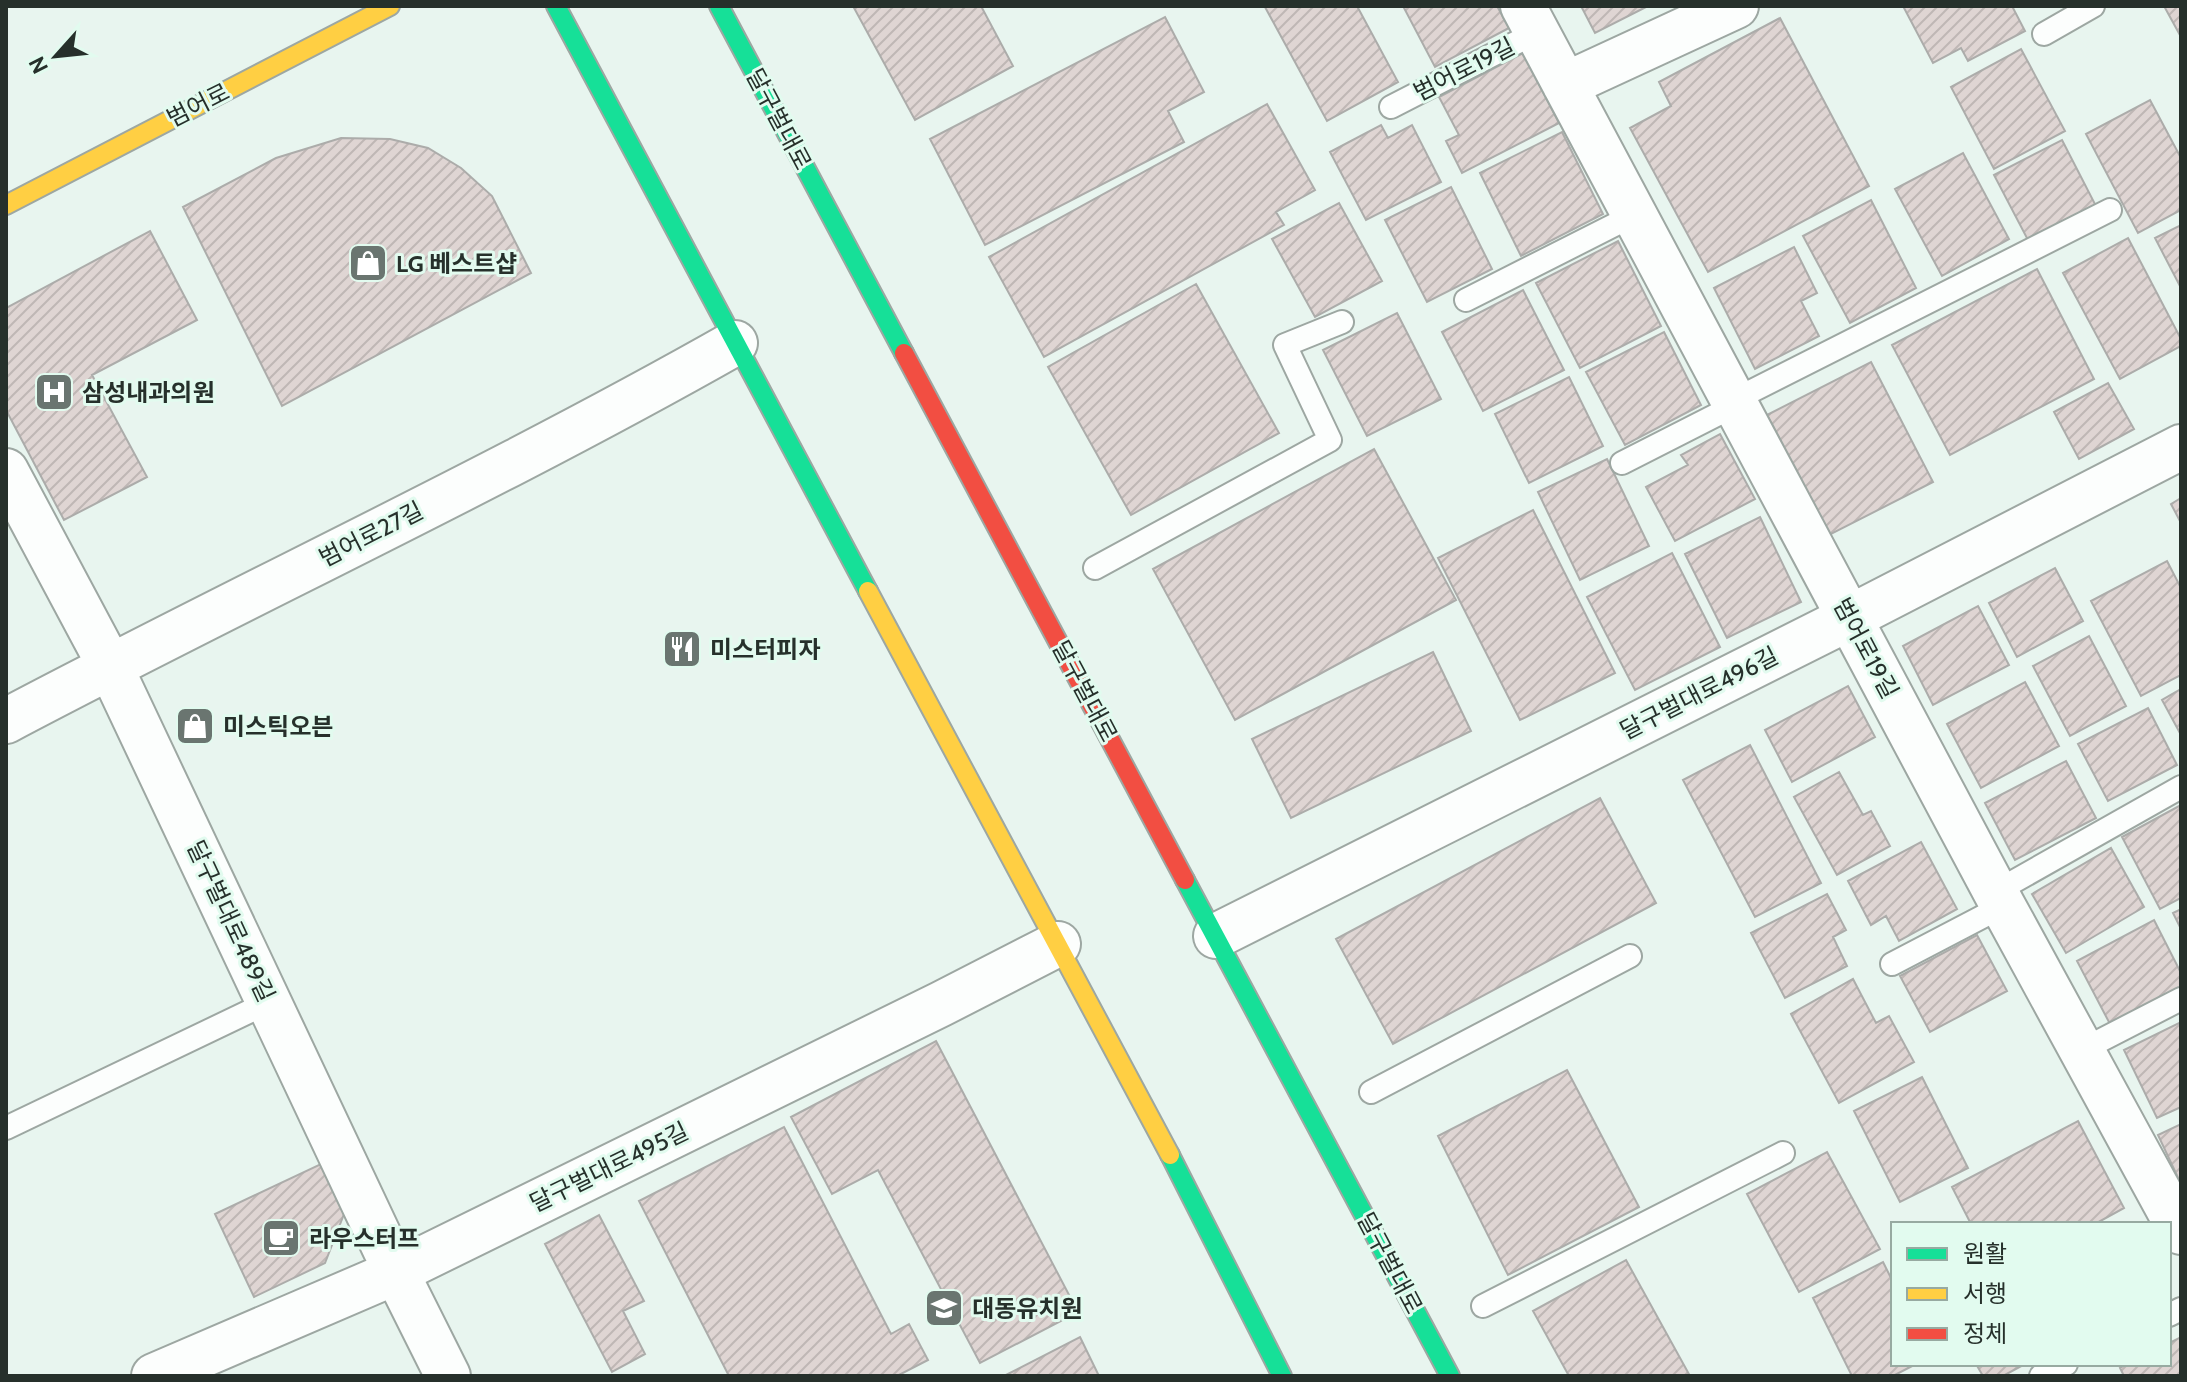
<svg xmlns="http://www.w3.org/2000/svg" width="2187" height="1382" viewBox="0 0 2187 1382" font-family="Cabin,'Noto Sans KR',sans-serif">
	<defs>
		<pattern id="building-hatch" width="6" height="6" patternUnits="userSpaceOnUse" patternTransform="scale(2)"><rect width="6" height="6" fill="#dfd5d3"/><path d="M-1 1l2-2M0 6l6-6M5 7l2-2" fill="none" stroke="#bfb7b5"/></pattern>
	</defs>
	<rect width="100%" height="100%" fill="#e8f5ef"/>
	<path fill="url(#building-hatch)" stroke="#acacaa" stroke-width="2" d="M 853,6 L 981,6 L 1013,66 L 915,120 Z
		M 1268,6 L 1357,6 L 1398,82 L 1327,121 L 1265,7 Z
		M 1403,6 L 1497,6 L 1509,28 L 1435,67 Z
		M 1581,6 L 1648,6 L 1595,33 Z
		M 1903,6 L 2012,6 L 2025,31 L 1968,61 L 1961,48 L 1933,63 Z
		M 2164,6 L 2181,6 L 2181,37 Z
		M 1165,17 L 1204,92 L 1168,111 L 1184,142 L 985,245 L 930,139 Z
		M 1780,18 L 1869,186 L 1708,272 L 1630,128 L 1671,106 L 1659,82 Z
		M 2021,49 L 2065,131 L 1994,169 L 1951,87 Z
		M 1523,53 L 1559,123 L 1462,173 L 1446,141 L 1459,135 L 1439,97 Z
		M 2150,100 L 2181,158 L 2181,210 L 2138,233 L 2086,134 Z
		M 1267,104 L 1315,190 L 1276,212 L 1284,225 L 1044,357 L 989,257 Z
		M 1381,125 L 1388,138 L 1412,125 L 1441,182 L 1366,220 L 1330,152 Z
		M 1562,132 L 1603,214 L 1521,256 L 1480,173 Z
		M 341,138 L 390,139 L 428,148 L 461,168 L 492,196 L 531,273 L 282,406 L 183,207 L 276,158 Z
		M 2062,140 L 2097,208 L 2029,242 L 1994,175 Z
		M 1963,153 L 2009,239 L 1942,276 L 1895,189 Z
		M 1451,187 L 1492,269 L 1427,302 L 1385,220 Z
		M 1871,200 L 1916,288 L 1850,323 L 1803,236 Z
		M 1339,203 L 1382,281 L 1315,317 L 1272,239 Z
		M 2181,225 L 2181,288 L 2155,238 Z
		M 150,231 L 197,320 L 92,375 L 147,477 L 64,520 L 6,410 L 6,308 Z
		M 2128,238 L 2181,339 L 2181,346 L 2120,379 L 2063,273 Z
		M 1618,241 L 1661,326 L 1580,368 L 1536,283 Z
		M 1794,247 L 1817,293 L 1801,301 L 1819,336 L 1755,369 L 1714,288 Z
		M 2037,269 L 2094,379 L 1950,455 L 1892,345 Z
		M 1196,284 L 1279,433 L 1131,515 L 1048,367 Z
		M 1523,290 L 1564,370 L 1483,411 L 1442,332 Z
		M 1397,313 L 1441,399 L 1367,436 L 1323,350 Z
		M 1664,332 L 1701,405 L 1625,445 L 1586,372 Z
		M 1871,362 L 1933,482 L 1829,535 L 1767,415 Z
		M 1569,377 L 1603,446 L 1529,483 L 1495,414 Z
		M 2108,383 L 2134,429 L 2079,459 L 2054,412 Z
		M 1720,434 L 1755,499 L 1675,541 L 1646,487 L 1688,465 L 1681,455 Z
		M 1374,449 L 1456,600 L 1235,720 L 1153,569 Z
		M 1607,459 L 1649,546 L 1580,580 L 1538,492 Z
		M 2181,498 L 2181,523 L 2171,504 Z
		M 1533,510 L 1615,673 L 1520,720 L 1438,558 Z
		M 1760,517 L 1801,602 L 1727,638 L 1685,554 Z
		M 1672,553 L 1720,647 L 1635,690 L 1587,597 Z
		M 2167,561 L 2181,588 L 2181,675 L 2141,696 L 2091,601 Z
		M 2055,568 L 2083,621 L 2017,657 L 1989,603 Z
		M 1978,606 L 2009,665 L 1933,705 L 1903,646 Z
		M 2089,636 L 2126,706 L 2070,736 L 2033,666 Z
		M 1433,652 L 1471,731 L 1291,818 L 1252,739 Z
		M 2025,682 L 2059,746 L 1981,788 L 1947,724 Z
		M 1848,686 L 1875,737 L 1792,782 L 1765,730 Z
		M 2181,689 L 2181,735 L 2162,700 Z
		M 2148,708 L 2177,765 L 2108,801 L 2078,744 Z
		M 1750,745 L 1821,883 L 1755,917 L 1683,780 Z
		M 2066,761 L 2096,818 L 2015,860 L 1985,803 Z
		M 1839,772 L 1863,815 L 1871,811 L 1890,846 L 1837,875 L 1794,797 Z
		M 1600,798 L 1656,903 L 1393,1044 L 1336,939 Z
		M 2181,805 L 2181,898 L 2160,909 L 2122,837 Z
		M 1921,842 L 1957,909 L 1899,941 L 1886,916 L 1871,925 L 1848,881 Z
		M 2111,848 L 2144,907 L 2066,953 L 2032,894 Z
		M 1827,894 L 1846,930 L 1833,937 L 1847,966 L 1785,998 L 1751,933 Z
		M 2181,909 L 2181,929 L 2173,913 Z
		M 2154,920 L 2181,973 L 2181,988 L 2110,1024 L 2077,961 Z
		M 1977,935 L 2007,991 L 1930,1032 L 1900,976 Z
		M 1853,979 L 1876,1023 L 1889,1016 L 1914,1062 L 1839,1103 L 1791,1014 Z
		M 2181,1022 L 2181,1107 L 2157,1118 L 2124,1050 Z
		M 936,1041 L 1078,1312 L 980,1363 L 878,1170 L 832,1194 L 791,1117 Z
		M 1567,1070 L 1639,1207 L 1508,1275 L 1438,1136 Z
		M 1922,1077 L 1968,1168 L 1900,1202 L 1854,1111 Z
		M 2078,1121 L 2124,1208 L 2095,1224 L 1971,1224 L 1952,1187 Z
		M 2181,1124 L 2181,1184 L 2158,1135 Z
		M 784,1127 L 891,1334 L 909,1324 L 928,1360 L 897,1376 L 729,1376 L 639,1201 Z
		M 1827,1152 L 1880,1249 L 1799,1292 L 1747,1194 Z
		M 321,1164 L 344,1214 L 325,1263 L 254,1297 L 215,1214 Z
		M 599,1215 L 644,1301 L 623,1311 L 645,1354 L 612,1372 L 545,1244 Z
		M 1626,1260 L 1690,1376 L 1569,1376 L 1533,1311 Z
		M 1883,1262 L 1893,1282 L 1893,1364 L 1916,1364 L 1893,1376 L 1852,1376 L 1813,1298 Z
		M 1080,1337 L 1099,1376 L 1004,1376 Z
		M 2181,1337 L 2181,1376 L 2124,1376 L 2120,1368 L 2127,1364 L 2169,1364 L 2169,1343 Z
		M 1976,1364 L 2025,1364 L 2003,1376 L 1983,1376 Z"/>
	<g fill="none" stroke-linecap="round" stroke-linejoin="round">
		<defs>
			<path id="lane" d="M 2044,34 L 2093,6
				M 1391,107 L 1537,32
				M 1466,300 L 1634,215
				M 1734,400 L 2110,210
				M 1622,463 L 1736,405
				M 1095,568 L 1330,440 L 1285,345 L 1342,322
				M 1997,891 L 2181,787
				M 1892,964 L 2003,906
				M 2082,1050 L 2181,999
				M 1371,1092 L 1630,956
				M 6,1128 L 269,1002
				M 1483,1306 L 1783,1153
				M 2169,1315 L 2181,1309
				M 2041,1376 L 2066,1364"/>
			<path id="street" d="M 1523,6 L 2003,906 L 2181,1232
				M 1565,85 L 1736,6
				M 6,471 L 110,666 L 396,1272 L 448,1376
				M 6,721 C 248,593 497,478 735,343
				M 1216,936 L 1849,618 L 2181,447
				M 154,1376 L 396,1272 L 941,1004 L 1058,944"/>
			<path id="fast" d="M 556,6 L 868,591
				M 719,6 L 904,353
				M 1185,880 L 1450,1376
				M 1170,1155 L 1282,1376"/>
			<path id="slow" d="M 6,205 L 390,6
				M 868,591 L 1170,1155"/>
			<path id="jam" d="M 904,353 L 1185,880"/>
		</defs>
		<use href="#lane" stroke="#9da7a2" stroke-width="26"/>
		<use href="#street" stroke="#9da7a2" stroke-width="48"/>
		<use href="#fast" stroke="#9da7a2" stroke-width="22"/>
		<use href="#slow" stroke="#9da7a2" stroke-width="22"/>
		<use href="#jam" stroke="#9da7a2" stroke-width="22"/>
		<use href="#lane" stroke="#fcfefd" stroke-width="22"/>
		<use href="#street" stroke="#fcfefd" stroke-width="44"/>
		<use href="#fast" stroke="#16e098" stroke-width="18"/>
		<use href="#slow" stroke="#ffcf43" stroke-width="18"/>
		<use href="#jam" stroke="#f24e42" stroke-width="18"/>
	</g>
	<defs>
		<symbol id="shop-square" viewBox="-11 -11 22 22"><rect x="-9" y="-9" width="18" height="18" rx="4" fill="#6a7570" stroke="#e2fbef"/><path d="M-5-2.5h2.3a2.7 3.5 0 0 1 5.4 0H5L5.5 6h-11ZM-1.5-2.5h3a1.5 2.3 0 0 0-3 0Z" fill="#fff"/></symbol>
		<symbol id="hospital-square" viewBox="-11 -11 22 22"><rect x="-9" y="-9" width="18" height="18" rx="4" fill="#6a7570" stroke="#e2fbef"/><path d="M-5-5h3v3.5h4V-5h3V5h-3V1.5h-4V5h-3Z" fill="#fff"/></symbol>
		<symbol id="restaurant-square" viewBox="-11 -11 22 22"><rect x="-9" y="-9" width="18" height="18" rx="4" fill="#6a7570" stroke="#e2fbef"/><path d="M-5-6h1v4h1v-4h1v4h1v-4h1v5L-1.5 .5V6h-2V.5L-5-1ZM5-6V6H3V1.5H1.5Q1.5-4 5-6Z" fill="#fff"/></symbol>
		<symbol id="cafe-square" viewBox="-11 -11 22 22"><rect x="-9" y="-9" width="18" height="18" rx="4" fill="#6a7570" stroke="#e2fbef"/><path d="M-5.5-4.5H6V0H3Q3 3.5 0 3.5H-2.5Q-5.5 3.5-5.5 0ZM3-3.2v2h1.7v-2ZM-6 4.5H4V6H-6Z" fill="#fff"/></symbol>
		<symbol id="school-square" viewBox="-11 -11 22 22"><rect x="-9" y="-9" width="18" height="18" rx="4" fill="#6a7570" stroke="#e2fbef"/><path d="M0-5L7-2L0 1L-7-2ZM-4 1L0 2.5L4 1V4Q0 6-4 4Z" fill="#fff"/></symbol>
	</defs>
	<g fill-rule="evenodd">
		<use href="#shop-square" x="346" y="241" width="44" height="44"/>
		<use href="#hospital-square" x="32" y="370" width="44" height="44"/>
		<use href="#restaurant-square" x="660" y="627" width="44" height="44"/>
		<use href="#shop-square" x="173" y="704" width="44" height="44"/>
		<use href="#cafe-square" x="259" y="1216" width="44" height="44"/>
		<use href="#school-square" x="922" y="1286" width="44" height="44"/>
	</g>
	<g text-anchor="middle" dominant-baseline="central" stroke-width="6" stroke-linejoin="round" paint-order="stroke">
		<g font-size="24" fill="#26302b" stroke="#e2fbef">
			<text transform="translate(1464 69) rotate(-27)">범어로19길</text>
			<text transform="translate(198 105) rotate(-27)">범어로</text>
			<text transform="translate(779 119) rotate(62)">달구벌대로</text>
			<text transform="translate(371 534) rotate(-27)">범어로27길</text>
			<text transform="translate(1866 648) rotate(62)">범어로19길</text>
			<text transform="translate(1085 691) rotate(62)">달구벌대로</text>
			<text transform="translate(1699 693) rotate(-27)">달구벌대로496길</text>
			<text transform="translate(231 921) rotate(65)">달구벌대로489길</text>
			<text transform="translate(609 1167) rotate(-26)">달구벌대로495길</text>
			<text transform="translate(1390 1263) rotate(62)">달구벌대로</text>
		</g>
		<g font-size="24" font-weight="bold" fill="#26302b" stroke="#e2fbef" text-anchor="start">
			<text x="396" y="263">LG 베스트샵</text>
			<text x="82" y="392">삼성내과의원</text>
			<text x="710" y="649">미스터피자</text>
			<text x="223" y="726">미스틱오븐</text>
			<text x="309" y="1238">라우스터프</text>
			<text x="972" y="1308">대동유치원</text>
		</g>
	</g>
	<rect width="2187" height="1382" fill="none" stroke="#26302b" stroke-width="16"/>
	<rect x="1891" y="1222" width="280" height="144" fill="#e2fbef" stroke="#97aaa1" stroke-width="2"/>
	<rect x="1907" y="1248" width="40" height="12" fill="#16e098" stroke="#97aaa1" stroke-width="2"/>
	<text x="1963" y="1262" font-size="24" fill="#26302b">원활</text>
	<rect x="1907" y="1288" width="40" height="12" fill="#ffcf43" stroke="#97aaa1" stroke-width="2"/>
	<text x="1963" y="1302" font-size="24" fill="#26302b">서행</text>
	<rect x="1907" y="1328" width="40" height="12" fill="#f24e42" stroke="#97aaa1" stroke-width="2"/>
	<text x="1963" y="1342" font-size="24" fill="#26302b">정체</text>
	<g transform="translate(56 56) rotate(243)" stroke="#e2fbef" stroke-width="6" paint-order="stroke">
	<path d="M0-6L14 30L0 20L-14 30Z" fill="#26302b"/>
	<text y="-12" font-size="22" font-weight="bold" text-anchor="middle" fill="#26302b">N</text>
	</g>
</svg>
